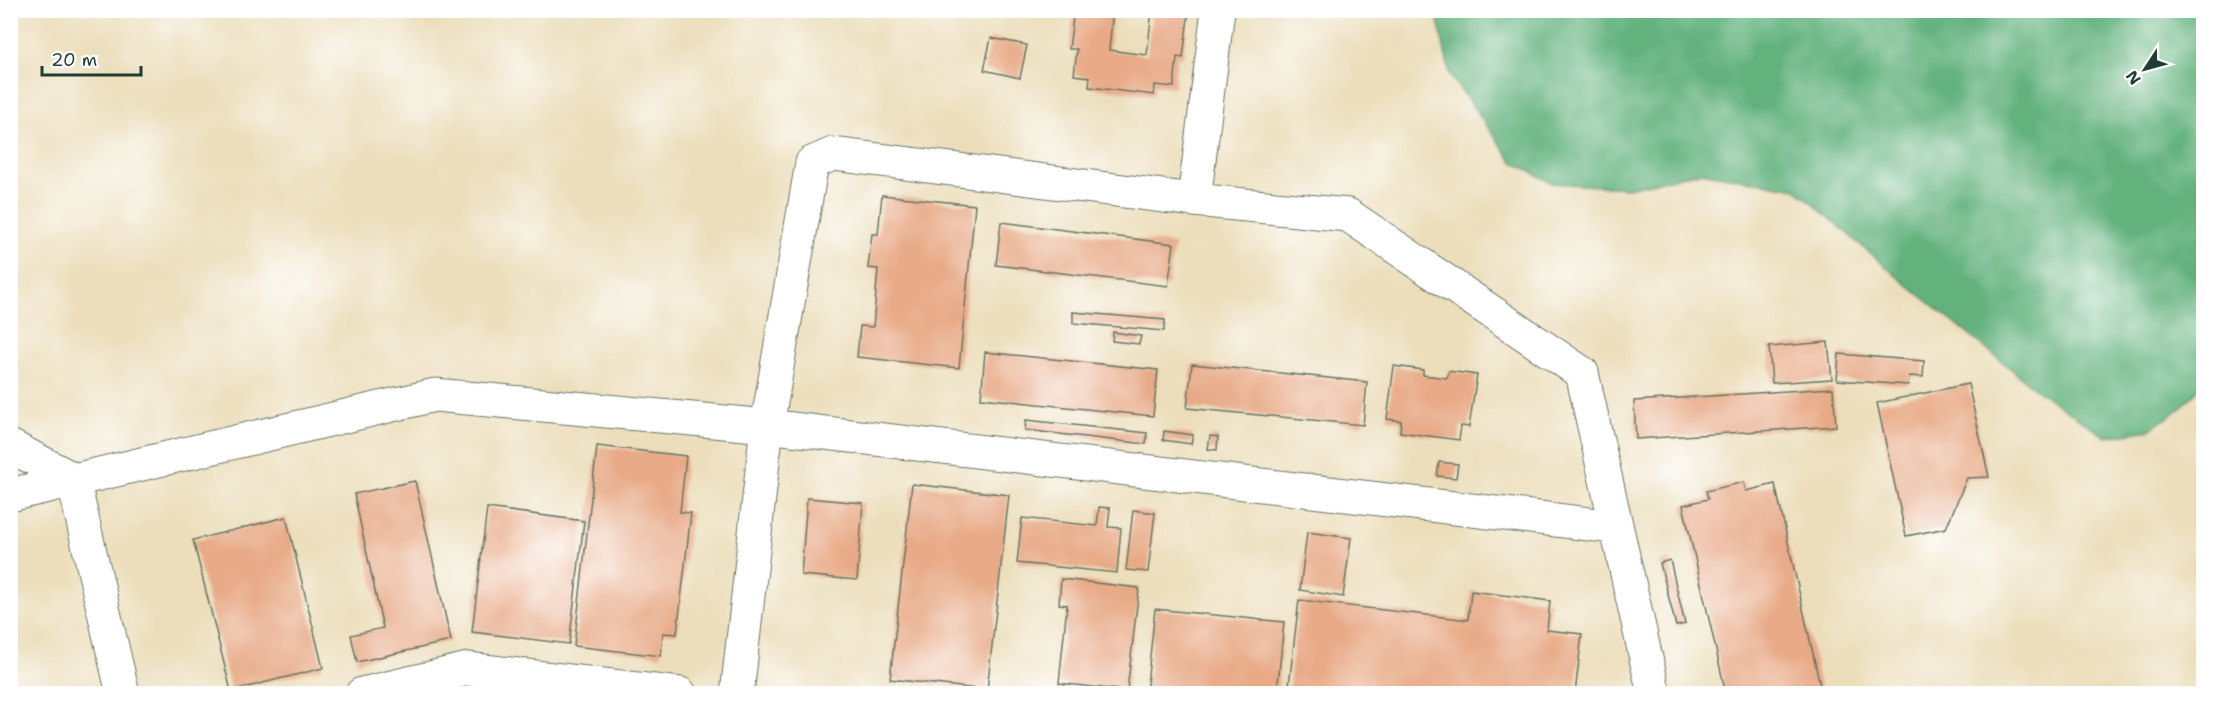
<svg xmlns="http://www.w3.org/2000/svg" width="2214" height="704" viewBox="0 0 2214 704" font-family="'Shantell Sans',sans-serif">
	<rect width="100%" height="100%" fill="#fff"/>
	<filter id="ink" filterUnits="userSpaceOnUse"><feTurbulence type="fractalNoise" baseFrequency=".0167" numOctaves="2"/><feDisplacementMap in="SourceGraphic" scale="12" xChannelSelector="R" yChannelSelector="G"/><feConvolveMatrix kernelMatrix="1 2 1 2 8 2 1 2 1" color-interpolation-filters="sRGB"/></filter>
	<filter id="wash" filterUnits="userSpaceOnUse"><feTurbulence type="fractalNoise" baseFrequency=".008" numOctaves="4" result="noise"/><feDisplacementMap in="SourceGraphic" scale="24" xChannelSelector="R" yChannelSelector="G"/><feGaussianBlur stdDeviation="1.35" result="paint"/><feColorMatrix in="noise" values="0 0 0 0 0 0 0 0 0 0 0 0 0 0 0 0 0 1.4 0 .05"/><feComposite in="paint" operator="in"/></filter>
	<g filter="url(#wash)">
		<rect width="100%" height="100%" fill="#ecdebb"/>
		<path fill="#64b27e" stroke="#427859" stroke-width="1.5" d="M 1436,11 L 2203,11 L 2203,384 L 2181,408 L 2149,430 L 2106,437 L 2037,390 L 1895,275 L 1796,189 L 1701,172 L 1628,188 L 1552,183 L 1513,162 L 1450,75 Z"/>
		<g id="blocks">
			<path fill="#e8aa87" d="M 1074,10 L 1113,10 L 1109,50 L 1147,55 L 1152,10 L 1189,10 L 1183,58 L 1177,57 L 1174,87 L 1155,85 L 1154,95 L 1089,87 L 1090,77 L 1074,75 L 1077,49 L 1069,49 Z
				M 991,38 L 1027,45 L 1020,78 L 984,70 Z
				M 882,195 L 975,205 L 959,368 L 857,357 L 860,326 L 873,327 L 878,269 L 868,268 L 872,234 L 878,234 Z
				M 1001,222 L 1174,244 L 1168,286 L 996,265 Z
				M 1073,312 L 1165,320 L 1164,331 L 1073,323 Z
				M 1113,332 L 1141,336 L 1139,344 L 1112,341 Z
				M 1828,342 L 1832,379 L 1772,383 L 1769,347 Z
				M 985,352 L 1158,370 L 1153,416 L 981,398 Z
				M 1839,354 L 1924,361 L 1923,377 L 1909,376 L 1908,385 L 1837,380 Z
				M 1192,364 L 1367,382 L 1363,425 L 1187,408 Z
				M 1394,366 L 1423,370 L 1423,375 L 1447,378 L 1449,371 L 1477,375 L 1469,427 L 1461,426 L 1459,440 L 1400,432 L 1401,421 L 1387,419 Z
				M 1968,384 L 1989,477 L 1967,478 L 1946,528 L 1906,536 L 1877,403 Z
				M 1833,388 L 1836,426 L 1636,439 L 1634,401 Z
				M 1026,420 L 1147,433 L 1146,444 L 1025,430 Z
				M 1164,431 L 1193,435 L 1191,444 L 1163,440 Z
				M 1210,436 L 1218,437 L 1217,450 L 1208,449 Z
				M 597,446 L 686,456 L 680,512 L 691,513 L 677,634 L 663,633 L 661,656 L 574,646 Z
				M 1439,462 L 1458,464 L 1456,478 L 1437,476 Z
				M 415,481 L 451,641 L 357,662 L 351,635 L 383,628 L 354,494 Z
				M 1744,482 L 1746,491 L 1775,484 L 1822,694 L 1726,694 L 1683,505 L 1708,499 L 1706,491 Z
				M 912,484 L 1009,495 L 987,690 L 890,679 Z
				M 807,498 L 863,503 L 857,580 L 801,575 Z
				M 1099,507 L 1110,508 L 1108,527 L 1121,528 L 1117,573 L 1017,563 L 1022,518 L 1097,526 Z
				M 487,508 L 584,521 L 569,644 L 472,632 Z
				M 1133,510 L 1155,513 L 1148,572 L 1126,570 Z
				M 286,517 L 323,668 L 231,691 L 193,540 Z
				M 1307,532 L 1351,538 L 1343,597 L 1300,590 Z
				M 1670,560 L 1685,624 L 1676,626 L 1660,563 Z
				M 1061,579 L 1139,588 L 1127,691 L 1059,683 L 1067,605 L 1059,604 Z
				M 1471,591 L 1550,601 L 1547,630 L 1582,634 L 1575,694 L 1288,694 L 1299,600 L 1468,620 Z
				M 1155,609 L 1284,622 L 1277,694 L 1146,694 Z"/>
		</g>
	</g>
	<g filter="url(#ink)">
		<use href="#blocks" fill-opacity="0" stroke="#677563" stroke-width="1.5"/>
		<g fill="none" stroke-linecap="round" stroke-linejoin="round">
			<defs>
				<path id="street" d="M 1194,200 L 1218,10
					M 1582,373 L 1348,215 L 1194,200 L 833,154 L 812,163 L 767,426 L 1614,527
					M 362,694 L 468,669 L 680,694"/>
				<path id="secondary" d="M 1582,373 L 1654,694
					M 10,446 L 73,479 L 123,694
					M 10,495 L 435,395 L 767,426 L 737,694"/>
			</defs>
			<use href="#street" stroke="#677563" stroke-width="35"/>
			<use href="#secondary" stroke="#677563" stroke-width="35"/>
			<use href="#street" stroke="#fff" stroke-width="33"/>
			<use href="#secondary" stroke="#fff" stroke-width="33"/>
		</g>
	</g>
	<rect width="2214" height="704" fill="none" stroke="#fff" stroke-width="36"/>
	<g transform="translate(2145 69) rotate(234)" stroke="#ffffff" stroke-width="4.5" paint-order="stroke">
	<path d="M0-4.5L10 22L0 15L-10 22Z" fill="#1f3d34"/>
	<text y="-9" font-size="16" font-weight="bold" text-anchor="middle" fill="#1f3d34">N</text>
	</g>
	<path d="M42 66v9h99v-9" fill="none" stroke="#1f3d34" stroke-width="3"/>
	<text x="51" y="66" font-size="18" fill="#1f3d34" stroke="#ffffff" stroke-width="4.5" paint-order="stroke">20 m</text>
</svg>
